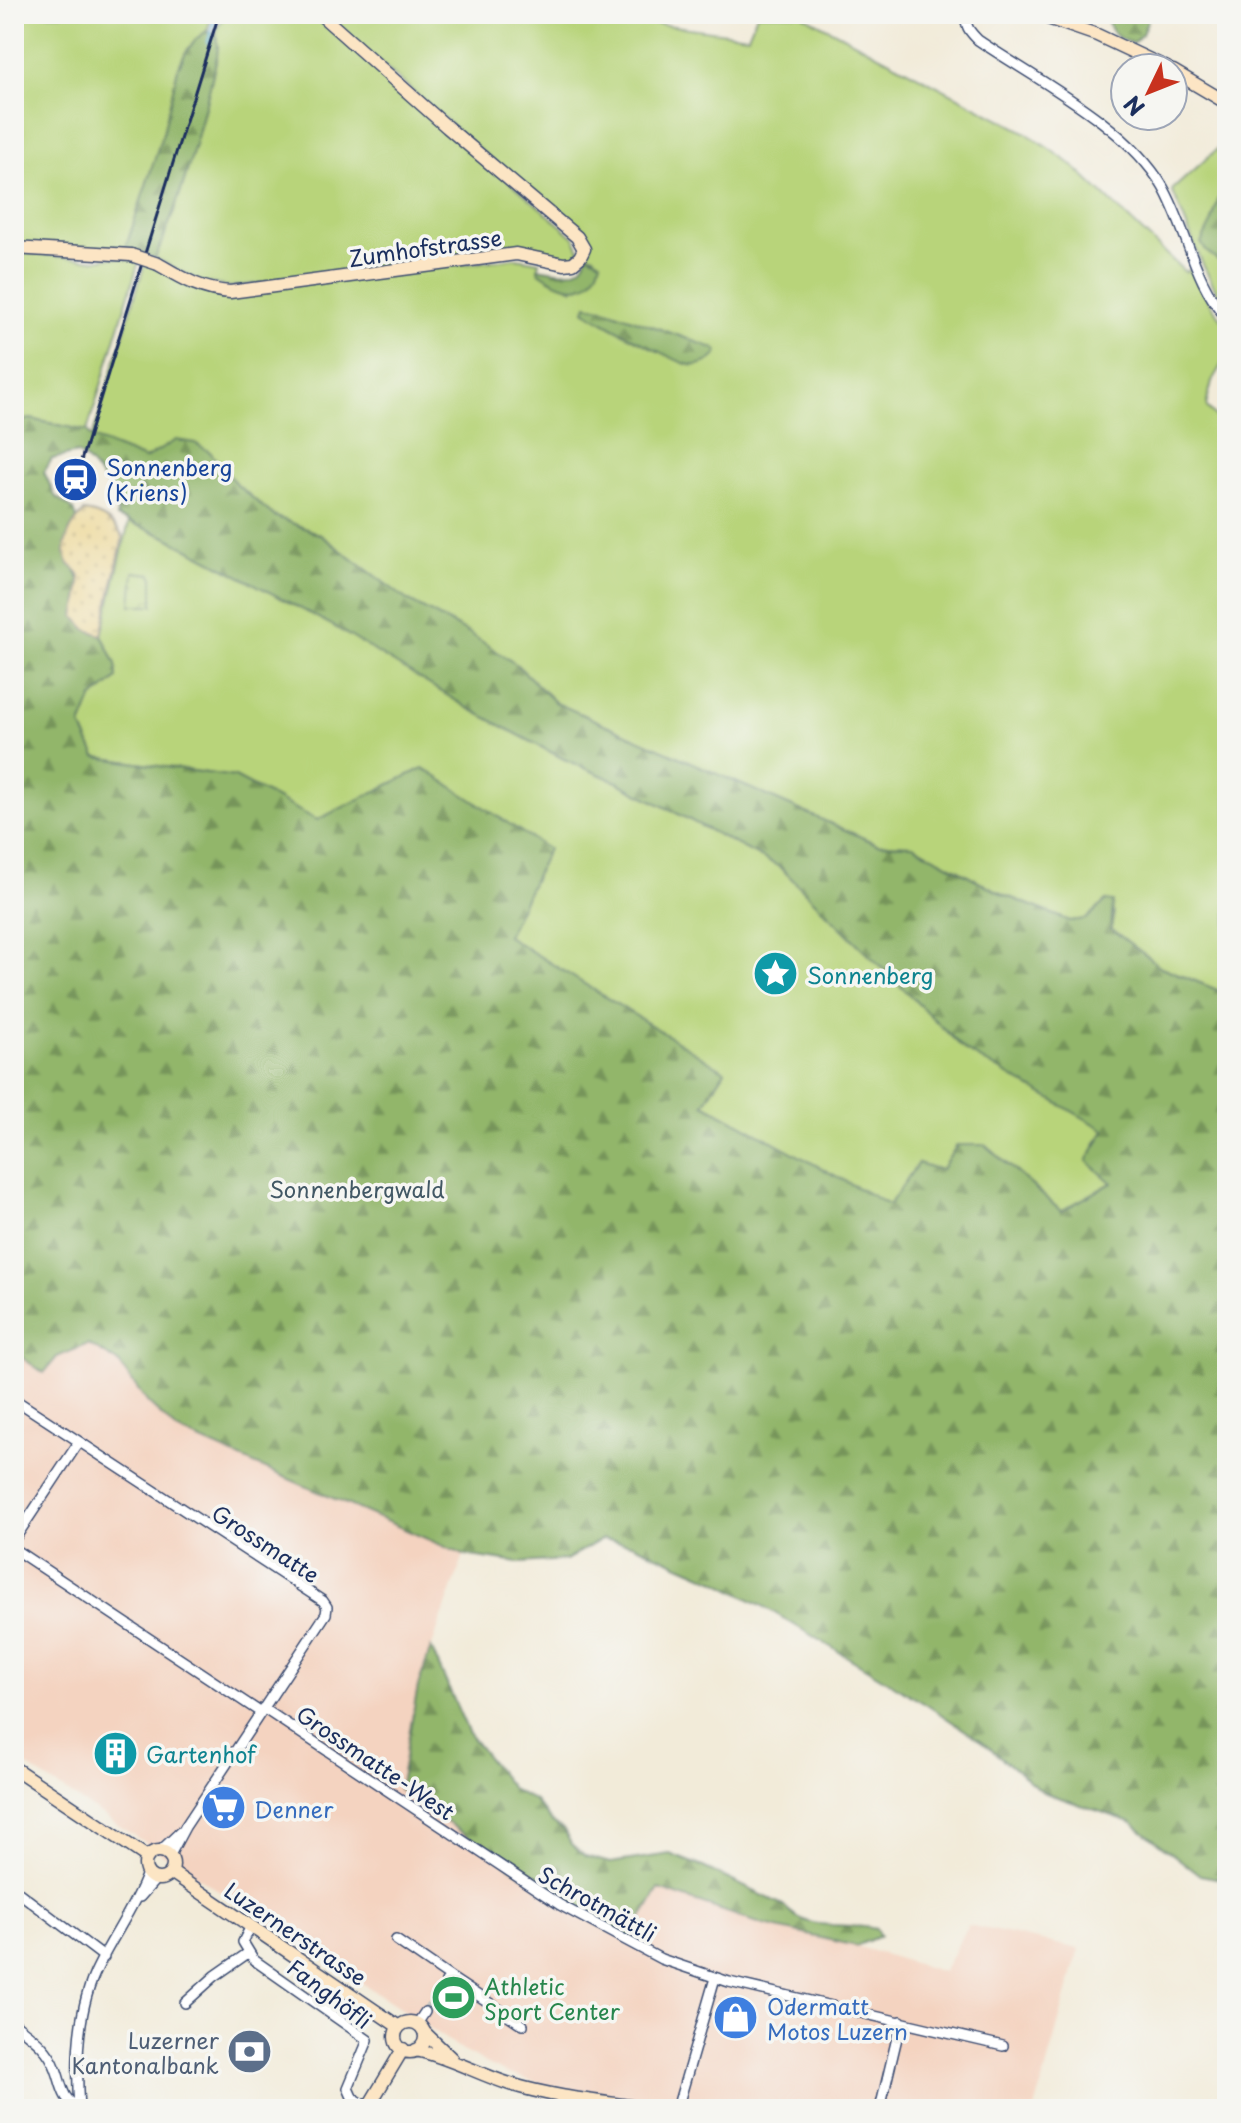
<svg xmlns="http://www.w3.org/2000/svg" width="1241" height="2123" viewBox="0 0 1241 2123" font-family="'Playpen Sans',sans-serif">
	<defs>
		<pattern id="forest-firs" width="22" height="20" patternUnits="userSpaceOnUse" patternTransform="scale(2)"><rect width="22" height="20" fill="#92b66a"/><path d="M5 1l3.5 6h-7zM16 11l3.5 6h-7z" fill="#76945a"/></pattern>
		<pattern id="sand-dots" width="8" height="8" patternUnits="userSpaceOnUse" patternTransform="scale(2)"><rect width="8" height="8" fill="#eeda9e"/><path d="M2 2h.1M6 6h.1" fill="none" stroke="#ccbb8a" stroke-width="1.8" stroke-linecap="round"/></pattern>
		<pattern id="park-crowns" width="20" height="18" patternUnits="userSpaceOnUse" patternTransform="scale(2)"><rect width="20" height="18" fill="#b8d47a"/><path d="M2 6a3 3 0 1 1 6 0M12 15a3 3 0 1 1 6 0" fill="none" stroke="#9eb66c"/></pattern>
	</defs>
	<rect width="100%" height="100%" fill="#f6f6f2"/>
	<filter id="ink" filterUnits="userSpaceOnUse"><feTurbulence type="fractalNoise" baseFrequency=".0125" numOctaves="2"/><feDisplacementMap in="SourceGraphic" scale="16" xChannelSelector="R" yChannelSelector="G"/><feConvolveMatrix kernelMatrix="1 2 1 2 8 2 1 2 1" color-interpolation-filters="sRGB"/></filter>
	<filter id="wash" filterUnits="userSpaceOnUse"><feTurbulence type="fractalNoise" baseFrequency=".006" numOctaves="4" result="noise"/><feDisplacementMap in="SourceGraphic" scale="32" xChannelSelector="R" yChannelSelector="G"/><feGaussianBlur stdDeviation="1.8" result="paint"/><feColorMatrix in="noise" values="0 0 0 0 0 0 0 0 0 0 0 0 0 0 0 0 0 1.4 0 .05"/><feComposite in="paint" operator="in"/></filter>
	<g filter="url(#wash)">
		<rect width="100%" height="100%" fill="#f2ebd9"/>
		<path fill="#f4d3c0" d="M 87,1344 L 118,1362 L 148,1403 L 178,1431 L 464,1555 L 418,1686 L 506,1861 L 536,1884 L 645,1909 L 659,1889 L 764,1925 L 856,1946 L 943,1972 L 968,1925 L 1079,1949 L 1035,2109 L 717,2109 L 556,2088 L 506,2073 L 466,2053 L 393,2003 L 14,1758 L 14,1352 L 44,1373 L 57,1357 Z"/>
		<path fill="#b8d47a" stroke="#6a826c" stroke-width="2" d="M 14,14 L 207,14 L 207,18 L 211,19 L 207,31 L 196,39 L 186,52 L 178,68 L 163,133 L 125,250 L 14,245 Z
			M 229,14 L 316,14 L 575,238 L 580,251 L 567,260 L 518,251 L 230,287 L 201,282 L 155,258 C 184,193 201,126 217,57 C 219,37 210,28 229,14 Z
			M 324,14 L 584,14 L 748,36 L 757,14 L 801,14 L 1025,132 L 1071,164 L 1185,272 L 1191,269 L 1216,312 L 1227,325 L 1227,355 L 1212,381 L 1206,406 L 1227,431 L 1227,994 L 1161,967 L 1111,929 L 1114,913 L 1106,901 L 1086,919 L 1070,921 L 1004,895 L 913,845 L 877,844 L 556,703 L 517,665 L 469,633 L 407,600 L 319,534 L 274,516 L 236,484 L 210,452 L 176,440 L 145,459 L 92,438 L 145,263 L 218,294 L 516,258 L 540,262 L 538,271 L 573,289 L 595,256 L 588,254 L 591,246 L 582,233 L 545,206 Z
			M 1227,140 L 1227,171 L 1212,221 L 1206,251 L 1222,263 C 1223,277 1231,293 1224,306 L 1202,263 L 1172,190 Z
			M 14,252 L 96,260 L 112,257 L 139,261 L 87,431 L 31,419 L 14,423 Z
			M 129,522 L 164,536 L 330,624 L 468,708 L 562,758 L 617,782 L 780,867 L 966,1051 L 1105,1130 L 1095,1144 L 1113,1182 L 1061,1211 L 986,1145 L 941,1171 L 918,1163 L 890,1206 L 704,1104 L 725,1071 L 317,821 L 235,777 L 96,757 L 81,726 L 92,699 L 117,678 L 116,664 L 102,635 Z"/>
		<path fill="url(#forest-firs)" stroke="#567264" stroke-width="2" fill-rule="evenodd" d="M 1108,14 L 1150,14 L 1142,34 L 1133,43 C 1117,40 1112,33 1106,18 Z
			M 207,31 L 215,34 L 218,45 L 217,56 C 201,126 184,193 155,258 L 125,250 L 163,133 L 178,68 L 186,52 L 196,39 Z
			M 1227,171 L 1227,288 L 1222,263 L 1206,251 L 1201,243 L 1212,221 Z
			M 588,254 L 601,261 C 591,299 562,289 538,271 L 538,268 C 557,271 582,279 588,254 Z
			M 587,305 L 605,309 L 716,349 L 717,354 C 712,361 699,367 690,365 C 678,363 591,317 585,310 Z
			M 30,419 L 87,431 L 92,438 L 145,459 L 176,440 L 195,443 L 210,452 L 236,484 L 274,516 L 319,534 L 407,600 L 469,633 L 517,665 L 556,703 L 877,844 L 913,845 L 1004,895 L 1070,921 L 1086,919 L 1106,901 L 1113,902 L 1111,929 L 1161,967 L 1227,994 L 1227,1880 L 1200,1875 L 1131,1822 L 1043,1792 L 981,1741 L 927,1705 L 763,1606 L 714,1580 L 632,1544 L 602,1539 L 566,1560 L 519,1563 L 464,1555 L 178,1431 L 148,1403 L 118,1362 L 88,1344 L 57,1357 L 44,1373 L 14,1352 L 14,557 L 19,512 L 14,511 L 14,423 ZM 77,453 C 94,463 101,481 116,494 L 117,517 L 164,536 L 330,624 L 468,708 L 562,758 L 617,782 L 780,867 L 966,1051 L 1105,1130 L 1087,1161 L 1112,1183 L 1061,1211 L 985,1145 L 957,1145 L 941,1170 L 918,1163 L 889,1205 L 704,1104 L 725,1071 L 507,936 L 548,849 L 423,768 L 317,820 L 235,777 L 96,757 L 81,726 L 92,699 L 117,678 L 116,664 L 102,635 L 87,630 L 75,617 C 79,593 86,580 68,562 L 69,532 L 77,519 L 74,510 L 55,496 L 44,472 L 52,459 Z
			M 431,1648 L 469,1734 L 513,1790 L 534,1800 L 551,1821 L 564,1830 L 571,1844 L 585,1856 L 610,1863 L 670,1854 L 703,1867 L 783,1905 C 809,1935 843,1920 876,1929 L 880,1936 L 856,1946 L 764,1925 L 659,1889 L 629,1940 L 536,1884 L 399,1789 L 418,1686 Z"/>
		<path fill="url(#sand-dots)" stroke="#84847e" stroke-width="2" d="M 84,512 C 101,514 114,523 123,537 L 102,635 L 87,630 L 75,617 C 77,605 81,591 80,579 C 79,570 74,570 69,564 C 58,547 71,524 84,512 Z"/>
		<path fill="url(#park-crowns)" stroke="#6a826c" stroke-width="2" d="M 134,572 L 151,574 L 153,578 L 153,605 L 131,605 Z"/>
		<g fill="none" stroke-linecap="round" stroke-linejoin="round">
			<path stroke="#62b5de" stroke-width="3" d="M 208,43 L 216,14"/>
		</g>
	</g>
	<g filter="url(#ink)">
		<g fill="none" stroke-linecap="round" stroke-linejoin="round">
			<path stroke="#c7c5c0" stroke-width="9" stroke-dasharray="9 4.5" stroke-linecap="butt" d="M 425,2012 L 446,1982"/>
			<defs>
				<path id="street" d="M 966,14 C 965,26 969,31 978,40 C 1037,80 1127,125 1163,187 C 1187,229 1194,283 1227,318
					M 14,1399 L 323,1601 L 327,1607 L 326,1614 L 185,1827 L 170,1855
					M 14,1540 L 79,1442
					M 14,1549 L 260,1712
					M 263,1708 L 560,1905 L 661,1959 L 729,1982 L 1003,2046
					M 161,1850 L 180,1832
					M 14,1889 L 104,1957
					M 140,1897 L 156,1879
					M 251,1926 L 243,1942 L 254,1960 L 368,2040 L 348,2088 L 352,2097 L 368,2107
					M 396,1940 L 450,1977 L 446,1982
					M 450,1977 L 523,2025
					M 185,2003 L 215,1976 L 248,1953
					M 14,2023 C 32,2037 48,2047 56,2069 C 62,2084 62,2101 78,2106
					M 417,2024 L 425,2012
					M 79,2109 C 76,2066 77,2013 95,1973 C 111,1938 134,1909 147,1873
					M 677,2109 L 715,1978
					M 880,2109 L 901,2021"/>
				<path id="secondary" d="M 1036,14 L 1097,35 L 1167,68
					M 1173,71 L 1227,103
					M 14,248 L 131,255
					M 158,264 C 182,278 201,290 230,292 L 516,254 L 564,264 L 573,263 L 580,257 L 584,249 L 577,237 L 447,127 L 320,14
					M 14,1768 L 147,1857
					M145 1865a14 14 0 1 1 28 0a14 14 0 1 1-28 0Z
					M 171,1872 L 399,2027
					M395 2037a15 15 0 1 1 30 0a15 15 0 1 1-30 0Z
					M 424,2032 L 452,2059
					M 416,2050 C 449,2057 478,2074 510,2084 C 556,2098 605,2102 652,2109
					M 367,2109 L 403,2049"/>
			</defs>
			<use href="#street" stroke="#3b4b70" stroke-width="12"/>
			<use href="#secondary" stroke="#3b4b70" stroke-width="15"/>
			<use href="#street" stroke="#fff" stroke-width="9"/>
			<use href="#secondary" stroke="#fce5c4" stroke-width="12"/>
			<path stroke="#1b2f5e" stroke-width="3" d="M 80,464 L 219,14"/>
			<defs>
				<path id="secondary-bridge" d="M 131,255 L 158,264"/>
			</defs>
			<use href="#secondary-bridge" stroke="#3b4b70" stroke-width="15" stroke-linecap="butt"/>
			<use href="#secondary-bridge" stroke="#fce5c4" stroke-width="12"/>
		</g>
	</g>
	<defs>
		<symbol id="station-disc" viewBox="-11 -11 22 22"><circle r="9.5" fill="#1a4fb4" stroke="#f6f6f2"/><path d="M-3-6H3Q5-6 5-4V2Q5 4 3 4L4.5 6H3L1.5 4h-3L-3 6H-4.5L-3 4Q-5 4-5 2V-4Q-5-6-3-6ZM-3.5-4v3h7v-3ZM-3.5 1v1.5H-2V1ZM2 1v1.5H3.5V1Z" fill="#fff"/></symbol>
		<symbol id="sight-disc" viewBox="-11 -11 22 22"><circle r="9.5" fill="#0f9aa8" stroke="#f6f6f2"/><path d="M0-6L1.8-2.2L6-1.7L2.9 1.2L3.7 5.4L0 3.3L-3.7 5.4L-2.9 1.2L-6-1.7L-1.8-2.2Z" fill="#fff"/></symbol>
		<symbol id="building-disc" viewBox="-11 -11 22 22"><circle r="9.5" fill="#0f9aa8" stroke="#f6f6f2"/><path d="M-4-6H4V6H1V3H-1V6H-4ZM-2.5-4.3h1.7v1.8h-1.7ZM.8-4.3h1.7v1.8H.8ZM-2.5-1h1.7V.8h-1.7ZM.8-1h1.7V.8H.8Z" fill="#fff"/></symbol>
		<symbol id="supermarket-disc" viewBox="-11 -11 22 22"><circle r="9.5" fill="#3f7fe0" stroke="#f6f6f2"/><path d="M-6-5.5h2.5l.6 2H6L4.5 2H-2.5L-4.4-4H-6ZM-1.5 3.2a1.3 1.3 0 1 0 .1 0ZM3 3.2a1.3 1.3 0 1 0 .1 0Z" fill="#fff"/></symbol>
		<symbol id="stadium-disc" viewBox="-11 -11 22 22"><circle r="9.5" fill="#2e9e5b" stroke="#f6f6f2"/><path d="M0-5a6.5 5 0 1 0 0 10a6.5 5 0 1 0 0-10ZM-3.5-1.8h7v3.6h-7Z" fill="#fff"/></symbol>
		<symbol id="shop-disc" viewBox="-11 -11 22 22"><circle r="9.5" fill="#3f7fe0" stroke="#f6f6f2"/><path d="M-5-2.5h2.3a2.7 3.5 0 0 1 5.4 0H5L5.5 6h-11ZM-1.5-2.5h3a1.5 2.3 0 0 0-3 0Z" fill="#fff"/></symbol>
		<symbol id="bank-disc" viewBox="-11 -11 22 22"><circle r="9.5" fill="#5c6f8a" stroke="#f6f6f2"/><path d="M-6-4H6V4H-6ZM0-2.3a2.3 2.3 0 1 0 0 4.6a2.3 2.3 0 1 0 0-4.6Z" fill="#fff"/></symbol>
	</defs>
	<g fill-rule="evenodd">
		<use href="#station-disc" x="50" y="454" width="51" height="51"/>
		<use href="#sight-disc" x="750" y="948" width="51" height="51"/>
		<use href="#building-disc" x="90" y="1728" width="51" height="51"/>
		<use href="#supermarket-disc" x="198" y="1782" width="51" height="51"/>
		<use href="#stadium-disc" x="428" y="1972" width="51" height="51"/>
		<use href="#shop-disc" x="710" y="1992" width="51" height="51"/>
		<use href="#bank-disc" x="224" y="2026" width="51" height="51"/>
	</g>
	<g text-anchor="middle" dominant-baseline="central" stroke-width="7" stroke-linejoin="round" paint-order="stroke">
		<g font-size="22" fill="#1b2f5e" stroke="#f6f6f2">
			<text transform="translate(425 247) rotate(-8)">Zumhofstrasse</text>
			<text transform="translate(266 1543) rotate(33)">Grossmatte</text>
			<text transform="translate(376 1762) rotate(34)">Grossmatte-West</text>
			<text transform="translate(598 1903) rotate(29)">Schrotmättli</text>
			<text transform="translate(296 1933) rotate(34)">Luzernerstrasse</text>
			<text transform="translate(330 1993) rotate(37)">Fanghöfli</text>
		</g>
		<g font-size="22" fill="#164399" stroke="#f6f6f2" text-anchor="start">
			<text x="106" y="466">Sonnenberg<tspan x="106" dy="25">(Kriens)</tspan></text>
		</g>
		<g font-size="22" fill="#0d838f" stroke="#f6f6f2" text-anchor="start">
			<text x="807" y="974">Sonnenberg</text>
			<text x="146" y="1753">Gartenhof</text>
		</g>
		<g font-size="22" fill="#425865" stroke="#f6f6f2">
			<text x="357" y="1188">Sonnenbergwald</text>
		</g>
		<g font-size="22" fill="#366cbe" stroke="#f6f6f2" text-anchor="start">
			<text x="254" y="1808">Denner</text>
			<text x="767" y="2005">Odermatt<tspan x="767" dy="25">Motos Luzern</tspan></text>
		</g>
		<g font-size="22" fill="#27864d" stroke="#f6f6f2" text-anchor="start">
			<text x="484" y="1985">Athletic<tspan x="484" dy="25">Sport Center</tspan></text>
		</g>
		<g font-size="22" fill="#4e5e75" stroke="#f6f6f2" text-anchor="end">
			<text x="219" y="2039">Luzerner<tspan x="219" dy="25">Kantonalbank</tspan></text>
		</g>
	</g>
	<rect width="1241" height="2123" fill="none" stroke="#f6f6f2" stroke-width="48"/>
	<g transform="translate(1149 92) rotate(227)"><circle r="38" fill="#f6f6f2" stroke="#9ea6b7" stroke-width="2"/>
	<path d="M0-6L14 30L0 20L-14 30Z" fill="#c8321e"/>
	<text y="-12" font-size="22" font-weight="bold" text-anchor="middle" fill="#1b2f5e">N</text>
	</g>
</svg>
